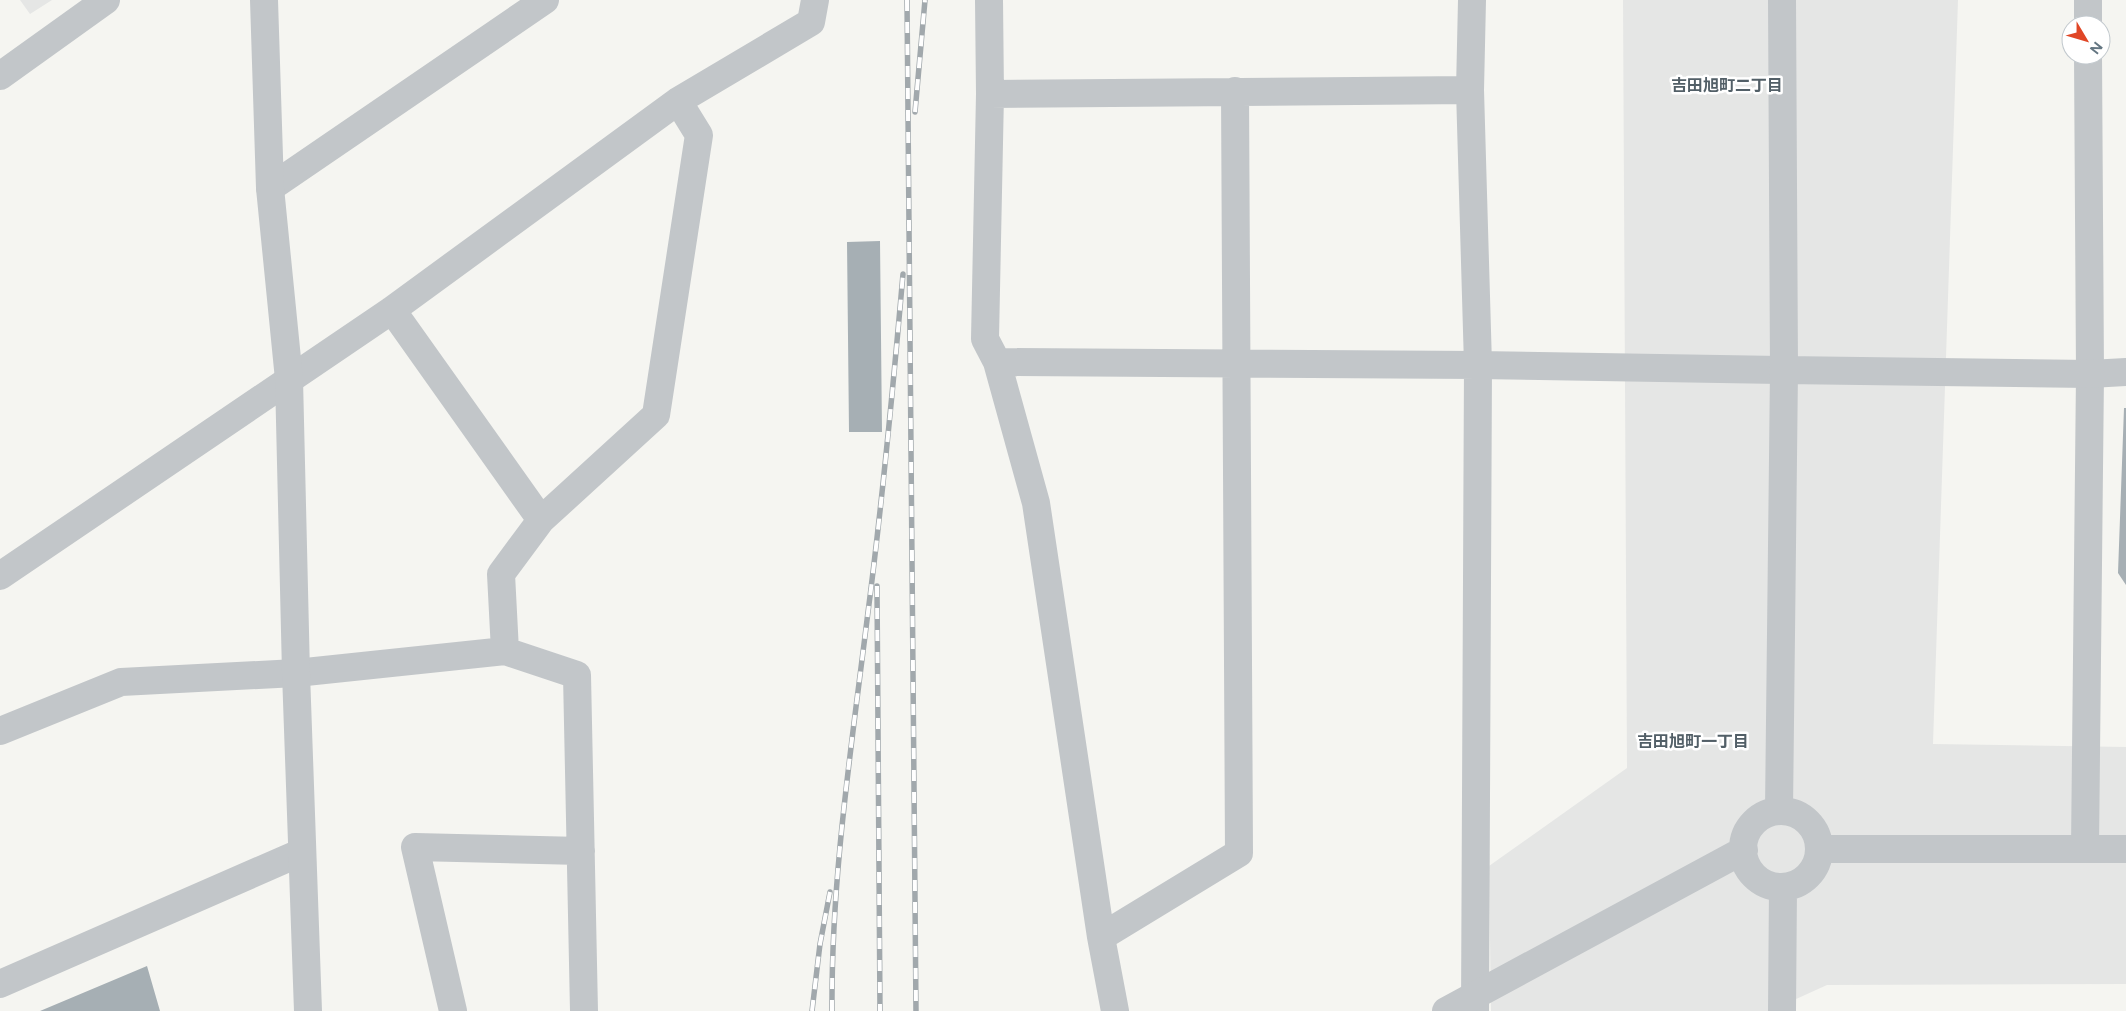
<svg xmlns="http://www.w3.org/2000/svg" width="2126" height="1011" viewBox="0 0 2126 1011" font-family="Figtree,'Noto Sans JP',sans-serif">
	<rect width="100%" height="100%" fill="#f5f5f1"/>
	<path fill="#e5e6e5" d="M 20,0 L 52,0 L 30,14 Z
		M 1623,0 L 1958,0 L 1933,744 L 2126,747 L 2126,984 L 1827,985 L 1770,1011 L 1491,1011 L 1489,866 L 1627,768 Z"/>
	<path fill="#a6afb4" d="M 880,241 L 882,432 L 849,432 L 847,242 Z
		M 2124,408 L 2126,408 L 2126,585 L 2118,573 Z
		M 147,966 L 160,1011 L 40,1011 Z"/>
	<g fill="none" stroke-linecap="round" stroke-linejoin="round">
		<path stroke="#c2c6c9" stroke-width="28" d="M 989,0 L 990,94 L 985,339 L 997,362 L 1036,503 L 1101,937 L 1115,1011
			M 1472,0 L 1470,90 L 1478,365 L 1475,1011
			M 2088,0 L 2088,25
			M 0,76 L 106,0
			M 990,94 L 1470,90
			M 270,188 L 545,0
			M 392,310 L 541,520
			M 997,362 L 1478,365 L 1784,370
			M 0,576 L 392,310 L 678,101 L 811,22 L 815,0
			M 0,731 L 121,682 L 296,673 L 505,651
			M 2085,849 L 2090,374 L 2088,55
			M 1101,937 L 1239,853 L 1235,91
			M 0,984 L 302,852
			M 453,1011 L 415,847 L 581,851
			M 584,1011 L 577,675 L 505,651 L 501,574 L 541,520 L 656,415 L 699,135 L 678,101"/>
		<path stroke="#c2c6c9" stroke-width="28" d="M 264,0 L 270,188 L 289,379 L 296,673 L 308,1011
			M 1784,370 L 2090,374 L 2126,372
			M 1779,810 L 1784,370 L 1782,0
			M1743 849a38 38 0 1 1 76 0a38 38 0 1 1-76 0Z
			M 1820,849 L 2126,849
			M 1446,1011 L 1744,850
			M 1782,1011 L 1783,887"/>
		<defs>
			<path id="rail" d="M 907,0 L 916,1011
				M 915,112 L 925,0
				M 877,586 L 880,1011
				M 812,1011 L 820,944 L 830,892
				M 832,1011 C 831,880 851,750 867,620 C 882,505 893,389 903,274"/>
		</defs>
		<use href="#rail" stroke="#a1a8ac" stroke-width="5.5"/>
		<use href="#rail" stroke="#fff" stroke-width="4" stroke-dasharray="11" stroke-linecap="butt"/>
	</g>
	<g text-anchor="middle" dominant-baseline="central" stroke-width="5" stroke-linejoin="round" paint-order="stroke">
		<g font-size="16" font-weight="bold" fill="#525f67" stroke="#fff">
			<text x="1727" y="85">吉田旭町二丁目</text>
			<text x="1693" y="741">吉田旭町一丁目</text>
		</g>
	</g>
	<g transform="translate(2086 40) rotate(128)"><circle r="24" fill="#ffffff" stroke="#c1c8cd"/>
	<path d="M0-4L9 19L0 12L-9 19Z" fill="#e04626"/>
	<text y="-8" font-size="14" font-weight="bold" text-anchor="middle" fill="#647682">N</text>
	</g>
</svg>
